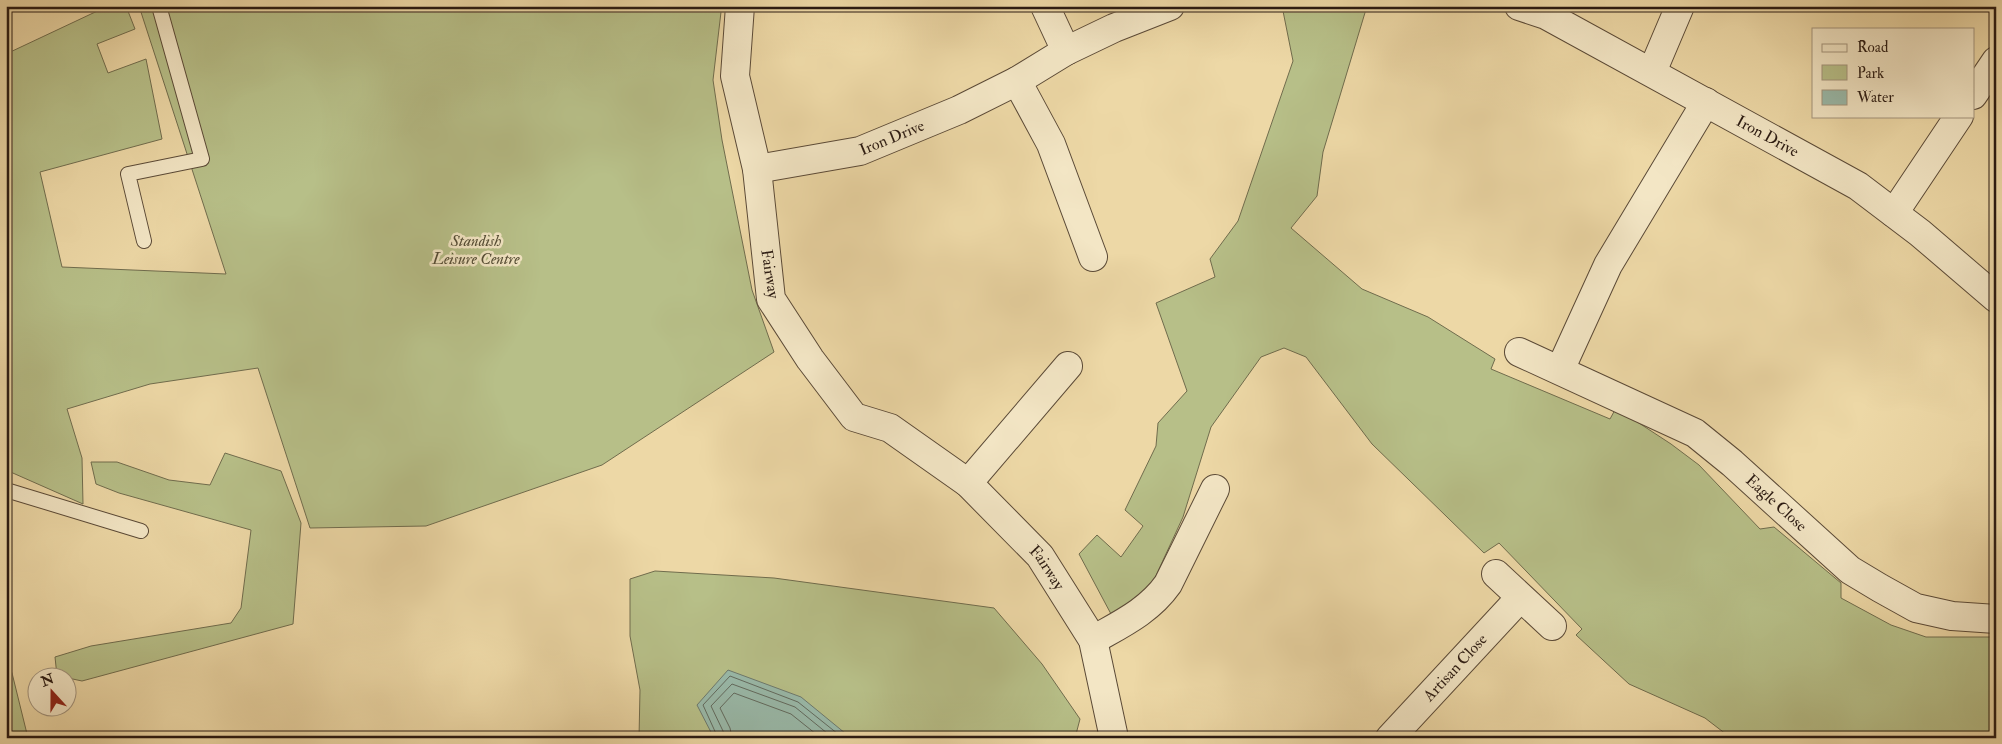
<svg xmlns="http://www.w3.org/2000/svg" width="2002" height="744" viewBox="0 0 2002 744" font-family="'IM FELL Double Pica',serif">
	<rect width="100%" height="100%" fill="#edd8a6"/>
	<filter id="stains"><feTurbulence type="fractalNoise" baseFrequency=".004" numOctaves="4"/><feColorMatrix values="0 0 0 0 .2 0 0 0 0 .09 0 0 0 0 .02 0 0 0 .5 -.17"/></filter>
	<radialGradient id="worn" r=".72"><stop offset=".6" stop-color="#630" stop-opacity="0"/><stop offset="1" stop-color="#630" stop-opacity=".3"/></radialGradient>
	<path fill="#b7bf88" stroke="#706c4d" d="M 108,6 L 126,6 L 135,29 L 97,44 L 108,73 L 146,59 L 162,139 L 40,172 L 62,267 L 226,274 L 139,6 L 720,6 L 721,12 L 713,80 L 722,140 L 752,290 L 774,352 L 602,465 L 426,526 L 310,528 L 258,368 L 150,384 L 67,409 L 82,458 L 83,504 L 6,470 L 6,54 Z
		M 1282,6 L 1367,6 L 1323,152 L 1317,196 L 1291,228 L 1362,289 L 1428,317 L 1495,359 L 1491,369 L 1610,419 L 1616,408 L 1671,444 L 1699,465 L 1760,529 L 1774,527 L 1841,583 L 1841,598 L 1891,625 L 1926,637 L 1996,637 L 1996,738 L 1731,738 L 1705,718 L 1629,684 L 1576,635 L 1582,629 L 1499,543 L 1484,553 L 1372,444 L 1306,357 L 1284,348 L 1261,357 L 1211,427 L 1183,517 L 1147,595 L 1111,614 L 1079,554 L 1097,535 L 1121,557 L 1143,526 L 1125,510 L 1156,446 L 1158,423 L 1187,391 L 1156,303 L 1215,277 L 1210,259 L 1238,221 L 1293,61 Z
		M 225,453 L 281,471 L 301,523 L 293,624 L 82,681 L 68,678 L 68,676 L 57,676 L 55,657 L 91,646 L 231,623 L 241,608 L 251,530 L 119,493 L 96,484 L 91,462 L 117,462 L 169,480 L 210,485 Z
		M 655,571 L 774,578 L 994,608 L 1042,664 L 1080,719 L 1075,738 L 639,738 L 640,690 L 630,636 L 630,579 Z
		M 6,659 L 12,673 L 28,738 L 6,738 Z"/>
	<path fill="#99b9a9" stroke="#6d796d" d="M 728,670 L 801,697 L 851,738 L 714,738 L 697,705 Z"/>
	<g fill="none" stroke-linecap="round" stroke-linejoin="round">
		<path stroke="#626a5e" stroke-width="1" d="M 718,738 L 703,705 L 730,676 L 798,702 L 843,738
			M 724,738 L 723,731 L 711,706 L 732,684 L 795,707 L 833,738
			M 732,738 L 730,728 L 720,708 L 734,693 L 791,714 L 821,738"/>
		<defs>
			<path id="service" d="M 144,241 L 128,174 L 202,159 L 159,6
				M 6,490 L 141,531"/>
			<g id="minor">
				<path id="s1" d="M 740,6 L 735,76 L 757,169 L 771,299 L 810,359 L 854,417 L 890,428 L 968,483 L 1040,556 L 1093,640 L 1114,738"/>
				<path d="M 1045,6 L 1066,51"/>
				<path id="s2" d="M 1519,6 L 1546,15 L 1858,186 L 1920,233 L 1996,298"/>
				<path d="M 1652,72 L 1680,6"/>
				<path d="M 1017,81 L 1051,144 L 1093,257"/>
				<path d="M 1973,95 L 1996,61"/>
				<path id="s3" d="M 757,169 L 860,151 L 959,110 L 1017,81 L 1066,51 L 1114,28 L 1170,6"/>
				<path d="M 1894,213 L 1959,116"/>
				<path id="s4" d="M 1519,352 L 1695,433 L 1732,463 L 1850,570 L 1880,588 L 1916,608 L 1952,616 L 1996,619"/>
				<path d="M 1560,370 L 1608,265 L 1706,102"/>
				<path d="M 968,483 L 1068,366"/>
				<path d="M 1496,574 L 1552,626"/>
				<path d="M 1093,640 C 1121,624 1149,611 1168,584 L 1215,489"/>
				<path id="s5" d="M 1390,738 L 1520,598"/>
			</g>
		</defs>
		<use href="#service" stroke="#5b4a37" stroke-width="16"/>
		<use href="#minor" stroke="#5b4a37" stroke-width="30"/>
		<use href="#service" stroke="#f3e6c5" stroke-width="14"/>
		<use href="#minor" stroke="#f3e6c5" stroke-width="28"/>
	</g>
	<g text-anchor="middle" dominant-baseline="central" stroke-width="5" stroke-linejoin="round" paint-order="stroke">
		<g font-size="16" fill="#2a1a12" stroke="#f3e6c5">
			<text stroke="none"><textPath href="#s2" startOffset="281">Iron Drive</textPath></text>
			<text stroke="none"><textPath href="#s3" startOffset="139">Iron Drive</textPath></text>
			<text transform="translate(770 274) rotate(81)">Fairway</text>
			<text stroke="none"><textPath href="#s4" startOffset="301">Eagle Close</textPath></text>
			<text stroke="none"><textPath href="#s1" startOffset="690">Fairway</textPath></text>
			<text stroke="none"><textPath href="#s5" startOffset="96">Artisan Close</textPath></text>
		</g>
		<g font-size="16" font-style="italic" fill="#544c35" stroke="#f3e6c5">
			<text x="476" y="241">Standish<tspan x="476" dy="18">Leisure Centre</tspan></text>
		</g>
	</g>
	<rect width="2002" height="744" fill="none" stroke="#edd8a6" stroke-width="25"/>
	<rect x="8" y="8" width="1987" height="729" fill="none" stroke="#2a1a12" stroke-width="2.5"/>
	<rect x="12" y="12" width="1977" height="719" fill="none" stroke="#2a1a12"/>
	<rect x="1812" y="28" width="162" height="90" fill="#f3e6c5" stroke="#a3947d"/>
	<rect x="1822" y="44" width="25" height="8" fill="#f3e6c5" stroke="#a3947d"/>
	<text x="1857" y="52" font-size="15" fill="#2a1a12">Road</text>
	<rect x="1822" y="65" width="25" height="15" fill="#b7bf88" stroke="#a3947d"/>
	<text x="1857" y="78" font-size="15" fill="#2a1a12">Park</text>
	<rect x="1822" y="90" width="25" height="15" fill="#99b9a9" stroke="#a3947d"/>
	<text x="1857" y="102" font-size="15" fill="#2a1a12">Water</text>
	<g transform="translate(52 692) rotate(339)"><circle r="24" fill="#f3e6c5" stroke="#a3947d"/>
	<path d="M0-4L9 19L0 12L-9 19Z" fill="#8f2418"/>
	<text y="-8" font-size="14" font-weight="bold" text-anchor="middle" fill="#2a1a12">N</text>
	</g>
	<rect width="100%" height="100%" filter="url(#stains)"/>
	<rect width="100%" height="100%" fill="url(#worn)"/>
</svg>
